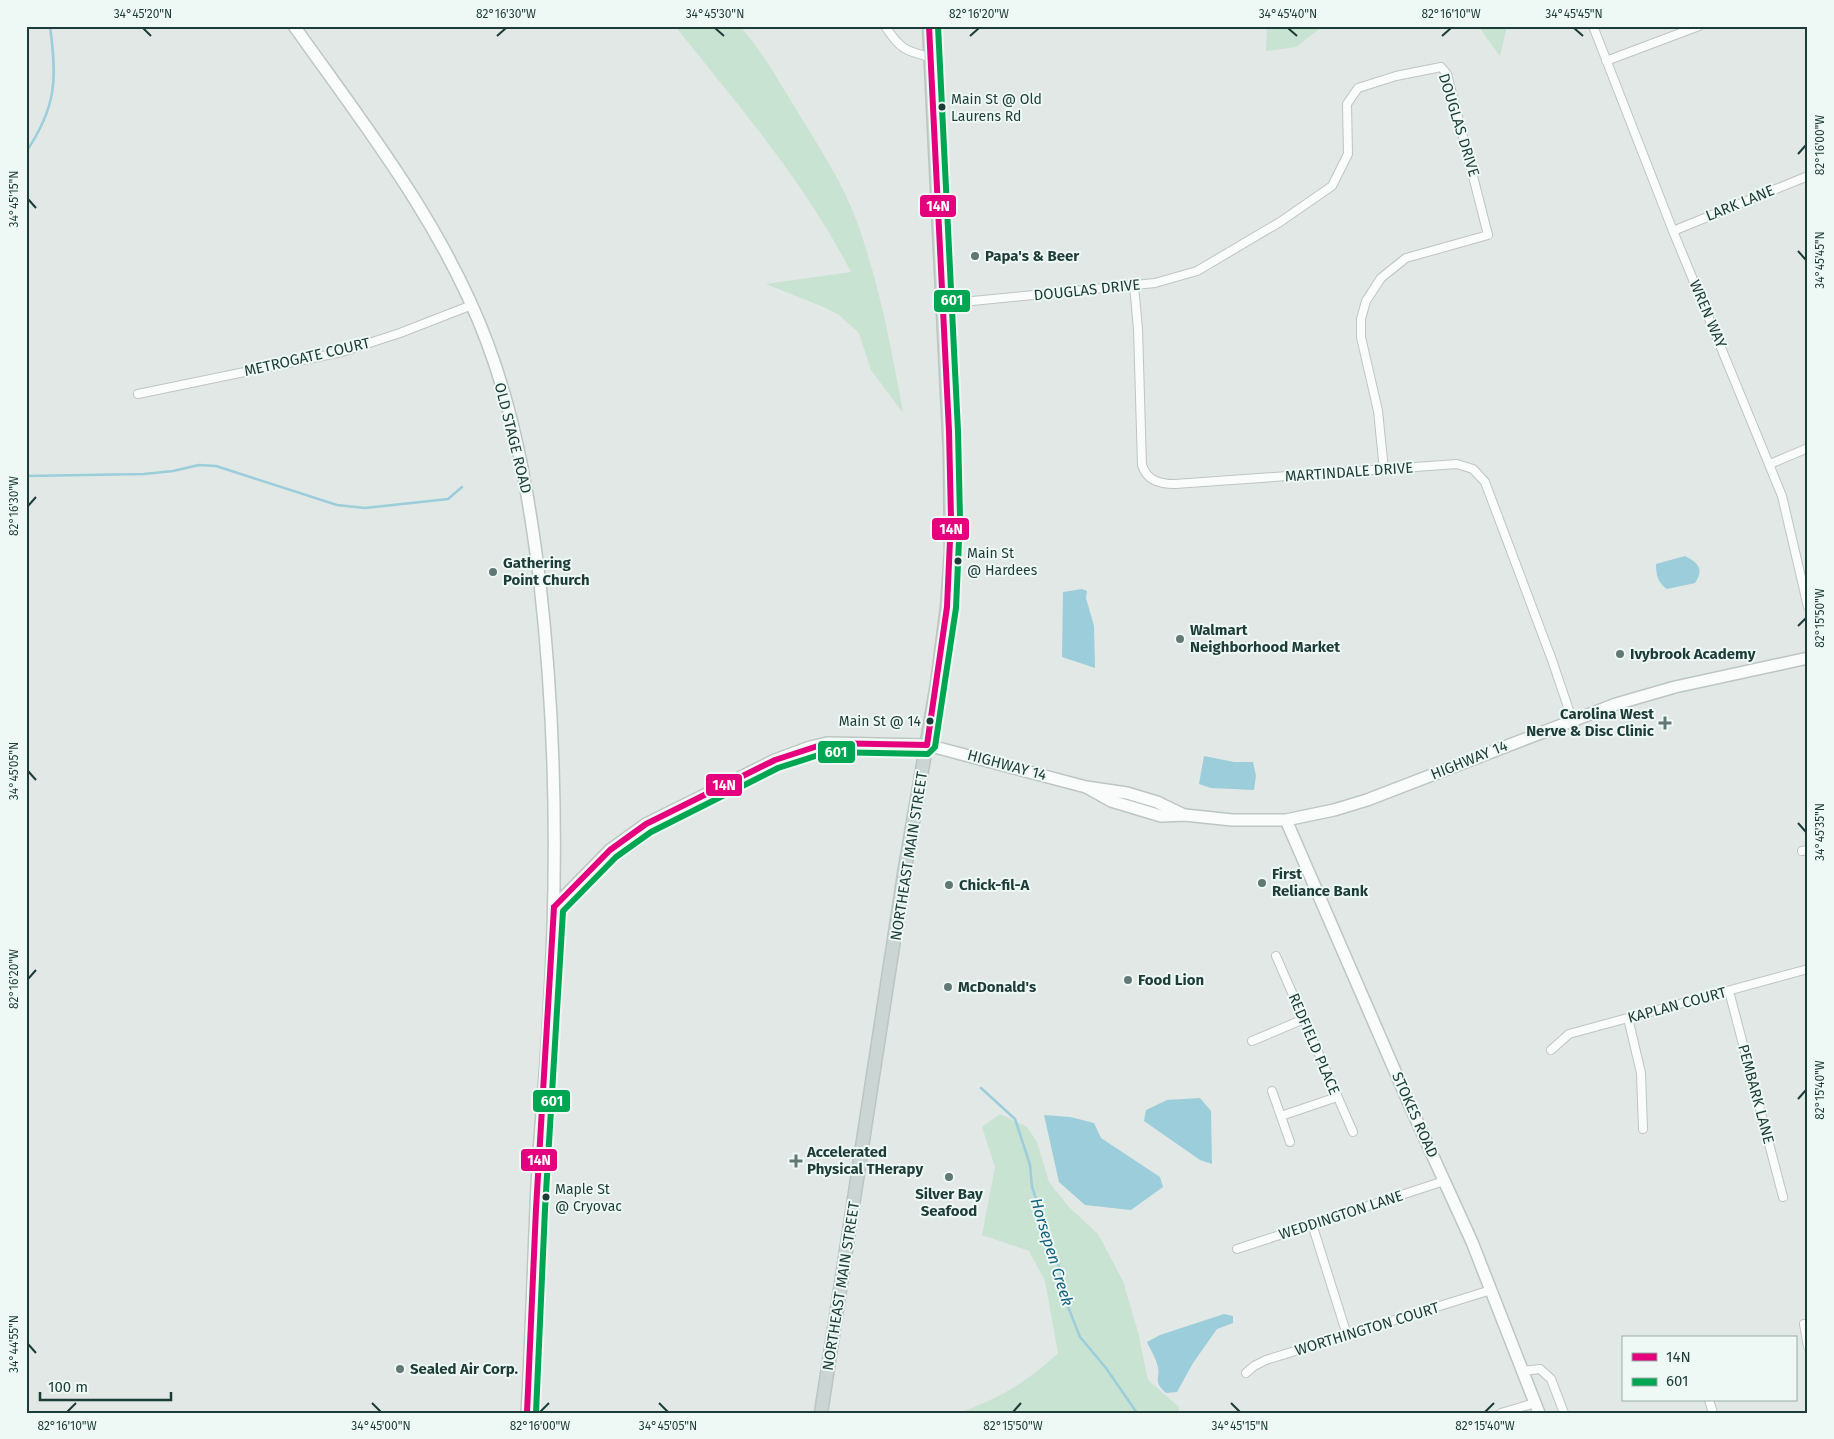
<svg xmlns="http://www.w3.org/2000/svg" width="1834" height="1439" viewBox="0 0 1834 1439" font-family="'Fira Sans',sans-serif">
	<rect width="100%" height="100%" fill="#e1e8e5"/>
	<path fill="#c8e3d2" d="M 675,26 L 740,26 C 760,49 775,75 791,101 C 812,136 839,176 854,214 C 878,277 891,346 903,413 L 871,370 L 859,333 L 839,315 L 826,308 L 766,284 L 851,272 C 805,182 738,105 675,26 Z
		M 1267,26 L 1323,26 L 1296,47 L 1266,51 Z
		M 1478,26 L 1507,26 L 1500,56 Z
		M 1000,1114 L 1027,1127 L 1037,1142 L 1049,1182 L 1069,1207 L 1098,1234 L 1123,1281 L 1138,1332 L 1148,1380 L 1179,1407 L 1179,1413 L 959,1413 C 1000,1398 1026,1383 1058,1353 L 1045,1281 L 1029,1251 L 982,1235 L 995,1167 L 982,1127 Z"/>
	<path fill="#9ccddb" d="M 1685,556 C 1699,563 1704,570 1695,583 L 1667,589 C 1658,583 1656,575 1656,564 Z
		M 1082,589 L 1087,591 L 1086,598 L 1094,626 L 1095,668 L 1062,657 L 1063,592 Z
		M 1204,756 L 1234,762 L 1253,762 L 1256,776 L 1254,790 L 1211,788 L 1199,784 Z
		M 1200,1098 L 1211,1111 L 1212,1164 L 1200,1160 L 1144,1121 L 1146,1110 L 1167,1100 Z
		M 1044,1115 L 1070,1117 L 1094,1123 L 1101,1138 L 1160,1177 L 1163,1187 L 1131,1210 L 1085,1205 L 1059,1182 Z
		M 1224,1314 L 1233,1316 L 1233,1323 L 1217,1329 L 1193,1363 L 1177,1392 L 1166,1393 C 1151,1380 1162,1378 1157,1364 C 1155,1356 1150,1349 1147,1342 L 1160,1335 Z"/>
	<g fill="none" stroke-linecap="round" stroke-linejoin="round">
		<path stroke="#9ccddb" stroke-width="2.5" d="M 26,152 C 57,106 57,79 50,26
			M 26,476 L 144,474 L 173,471 L 199,465 L 216,466 L 337,505 L 365,508 L 448,499 L 462,487
			M 981,1088 L 1015,1119 L 1030,1165 L 1032,1187 L 1060,1270 L 1065,1299 L 1080,1337 L 1106,1368 L 1137,1413"/>
		<defs>
			<path id="street" d="M 885,26 C 900,49 905,51 930,57
				M 1593,26 L 1673,231 L 1782,496 L 1808,607
				M 1606,61 L 1699,26
				M 1673,231 L 1808,176
				M 1134,285 L 1138,329 L 1142,465 C 1147,481 1160,484 1175,484 L 1457,464 L 1473,469 L 1485,482 L 1552,660 L 1572,719
				M 942,304 L 1155,283 L 1197,271 L 1280,222 L 1332,186 L 1348,154 L 1347,104 L 1358,88 L 1396,76 L 1441,67 L 1447,74 L 1488,235 L 1406,258 L 1381,278 L 1366,301 L 1361,319 L 1361,337 L 1378,411 L 1384,470
				M 138,394 L 342,352 L 400,333 L 472,305
				M 1770,464 L 1808,448
				M 1802,851 L 1808,850
				M 1276,956 L 1353,1132
				M 1729,991 L 1783,1197
				M 1628,1018 L 1641,1073 L 1643,1129
				M 1252,1041 L 1304,1019
				M 1551,1050 L 1569,1034 L 1808,969
				M 1272,1091 L 1290,1142
				M 1281,1116 L 1337,1097
				M 1312,1224 L 1347,1335
				M 1237,1249 L 1444,1181
				M 1804,1324 L 1808,1347
				M 1523,1371 L 1540,1369 L 1551,1379 L 1564,1413
				M 1246,1373 L 1254,1366 L 1266,1360 L 1491,1290
				M 1709,1400 L 1713,1413
				M 1501,1413 L 1535,1403"/>
			<path id="secondary" d="M 294,26 C 366,127 443,225 487,342 C 516,419 530,502 540,584 C 556,726 558,870 549,1013 C 546,1078 538,1144 536,1209 C 533,1277 531,1345 527,1413
				M 1086,787 L 1111,801 L 1161,816 L 1185,815 L 1232,820 L 1286,820 L 1334,810 L 1367,800 L 1616,704 L 1675,687 L 1808,658
				M 1286,820 L 1411,1108 L 1472,1242 L 1539,1413
				M 554,907 L 610,850 L 646,824 L 775,760 L 810,747 L 827,743 L 927,745 L 1086,787 L 1127,793 L 1157,802 L 1182,814"/>
			<path id="primary" d="M 821,1413 L 905,868 L 937,684 L 947,607 L 951,551 L 950,455 L 929,26"/>
		</defs>
		<use href="#street" stroke="#bec5c2" stroke-width="10"/>
		<use href="#secondary" stroke="#bcc6c3" stroke-width="14"/>
		<use href="#primary" stroke="#bbc5c2" stroke-width="15"/>
		<use href="#street" stroke="#fafcfb" stroke-width="8"/>
		<use href="#secondary" stroke="#fafcfb" stroke-width="11"/>
		<use href="#primary" stroke="#cbd5d3" stroke-width="12"/>
		<defs>
			<path id="bus-1" d="M 927,745 L 947,607 L 951,518 L 949,431 L 929,26
				M 554,907 L 610,850 L 646,824 L 775,760 L 827,743 L 927,745
				M 527,1413 L 536,1209 L 554,907"/>
			<path id="bus-2" d="M 536,1413 L 545,1209 L 563,911 L 616,857 L 651,832 L 778,768 L 828,752 L 928,754 L 935,747 L 956,608 L 960,518 L 958,431 L 938,26"/>
		</defs>
		<use href="#bus-1" stroke="#eef8f4" stroke-width="10"/>
		<use href="#bus-2" stroke="#eef8f4" stroke-width="10"/>
		<use href="#bus-1" stroke="#e5007d" stroke-width="6"/>
		<use href="#bus-2" stroke="#00a651" stroke-width="6"/>
	</g>
	<path fill="none" stroke="#1d3c37" stroke-width="2" d="M 143,28 L 151,36M 715,28 L 724,36M 1288,28 L 1297,36M 1574,28 L 1583,36M 497,36 L 506,28M 970,36 L 979,28M 1442,36 L 1451,28M 1798,154 L 1806,145M 28,199 L 36,208M 1798,251 L 1806,260M 28,506 L 36,497M 1798,626 L 1806,618M 28,771 L 36,780M 1798,823 L 1806,832M 28,979 L 36,970M 1798,1099 L 1806,1090M 28,1344 L 36,1353M 372,1403 L 381,1412M 659,1403 L 668,1412M 1231,1403 L 1240,1412M 67,1412 L 76,1403M 540,1412 L 549,1403M 1013,1412 L 1021,1403M 1485,1412 L 1494,1403"/>
	<g fill="#1d3c37" stroke="#eef8f4" stroke-width="2">
		<circle cx="942" cy="107" r="4.5"/>
		<circle cx="958" cy="561" r="4.5"/>
		<circle cx="930" cy="721" r="4.5"/>
		<circle cx="546" cy="1197" r="4.5"/>
	</g>
	<g fill="#627874" stroke="#eef8f4" stroke-width="2">
		<circle cx="975" cy="256" r="5"/>
		<circle cx="493" cy="572" r="5"/>
		<circle cx="1180" cy="639" r="5"/>
		<circle cx="1620" cy="654" r="5"/>
		<path d="M1662.5 715.5h5v5h5v5h-5v5h-5v-5h-5v-5h5z"/>
		<circle cx="1262" cy="883" r="5"/>
		<circle cx="949" cy="885" r="5"/>
		<circle cx="1128" cy="980" r="5"/>
		<circle cx="948" cy="987" r="5"/>
		<path d="M793.5 1153.5h5v5h5v5h-5v5h-5v-5h-5v-5h5z"/>
		<circle cx="949" cy="1177" r="5"/>
		<circle cx="400" cy="1369" r="5"/>
	</g>
	<g text-anchor="middle" dominant-baseline="central" stroke-width="4" stroke-linejoin="round" paint-order="stroke">
		<g font-size="14" fill="#1d3c37" stroke="#eef8f4" text-anchor="start">
			<text x="951" y="99">Main St @ Old<tspan x="951" dy="17">Laurens Rd</tspan></text>
			<text x="967" y="553">Main St<tspan x="967" dy="17">@ Hardees</tspan></text>
			<text x="921" y="721" text-anchor="end">Main St @ 14</text>
			<text x="555" y="1189">Maple St<tspan x="555" dy="17">@ Cryovac</tspan></text>
		</g>
		<g font-size="15" fill="#1d3c37" stroke="#eef8f4">
			<text transform="translate(1459 125) rotate(73)">DOUGLAS DRIVE</text>
			<text transform="translate(1740 203) rotate(-22)">LARK LANE</text>
			<text transform="translate(1087 290) rotate(-6)">DOUGLAS DRIVE</text>
			<text transform="translate(1708 314) rotate(67)">WREN WAY</text>
			<text transform="translate(307 357) rotate(-13)">METROGATE COURT</text>
			<text transform="translate(513 438) rotate(76)">OLD STAGE ROAD</text>
			<text transform="translate(1349 472) rotate(-4)">MARTINDALE DRIVE</text>
			<text transform="translate(1469 760) rotate(-22)">HIGHWAY 14</text>
			<text transform="translate(1007 765) rotate(15)">HIGHWAY 14</text>
			<text transform="translate(909 856) rotate(-81)">NORTHEAST MAIN STREET</text>
			<text transform="translate(1677 1005) rotate(-15)">KAPLAN COURT</text>
			<text transform="translate(1314 1044) rotate(67)">REDFIELD PLACE</text>
			<text transform="translate(1756 1094) rotate(75)">PEMBARK LANE</text>
			<text transform="translate(1415 1115) rotate(66)">STOKES ROAD</text>
			<text transform="translate(1341 1215) rotate(-18)">WEDDINGTON LANE</text>
			<text transform="translate(841 1286) rotate(-81)">NORTHEAST MAIN STREET</text>
			<text transform="translate(1367 1329) rotate(-17)">WORTHINGTON COURT</text>
		</g>
		<g font-size="15" font-weight="bold" fill="#1d3c37" stroke="#eef8f4" text-anchor="start">
			<text x="985" y="256">Papa's &amp; Beer</text>
			<text x="503" y="563">Gathering<tspan x="503" dy="17">Point Church</tspan></text>
			<text x="1190" y="630">Walmart<tspan x="1190" dy="17">Neighborhood Market</tspan></text>
			<text x="1630" y="654">Ivybrook Academy</text>
			<text x="1654" y="714" text-anchor="end">Carolina West<tspan x="1654" dy="17">Nerve &amp; Disc Clinic</tspan></text>
			<text x="1272" y="874">First<tspan x="1272" dy="17">Reliance Bank</tspan></text>
			<text x="959" y="885">Chick-fil-A</text>
			<text x="1138" y="980">Food Lion</text>
			<text x="958" y="987">McDonald's</text>
			<text x="807" y="1152">Accelerated<tspan x="807" dy="17">Physical THerapy</tspan></text>
			<text x="949" y="1194" text-anchor="middle">Silver Bay<tspan x="949" dy="17">Seafood</tspan></text>
			<text x="410" y="1369">Sealed Air Corp.</text>
		</g>
		<g font-size="16" font-style="italic" fill="#12627e" stroke="#eef8f4">
			<text transform="translate(1052 1252) rotate(73)">Horsepen Creek</text>
		</g>
	</g>
	<g stroke="#eef8f4" stroke-width="2">
		<rect x="919" y="194" width="38" height="24" rx="5" fill="#e5007d"/>
		<rect x="933" y="289" width="38" height="24" rx="5" fill="#00a651"/>
		<rect x="931" y="517" width="39" height="24" rx="5" fill="#e5007d"/>
		<rect x="817" y="740" width="39" height="24" rx="5" fill="#00a651"/>
		<rect x="705" y="773" width="38" height="24" rx="5" fill="#e5007d"/>
		<rect x="532" y="1089" width="39" height="24" rx="5" fill="#00a651"/>
		<rect x="520" y="1148" width="38" height="24" rx="5" fill="#e5007d"/>
	</g>
	<g font-size="14" text-anchor="middle" font-weight="bold" fill="#fff">
		<text x="938" y="211">14N</text>
		<text x="952" y="305">601</text>
		<text x="951" y="534">14N</text>
		<text x="836" y="757">601</text>
		<text x="724" y="790">14N</text>
		<text x="552" y="1106">601</text>
		<text x="539" y="1165">14N</text>
	</g>
	<rect width="1834" height="1439" fill="none" stroke="#eef8f4" stroke-width="55"/>
	<rect x="1622" y="1336" width="175" height="65" fill="#eef8f4" stroke="#9aada8"/>
	<rect x="1632" y="1353" width="25" height="8" fill="#e5007d" stroke="#9aada8"/>
	<text x="1666" y="1362" font-size="15" fill="#1d3c37">14N</text>
	<rect x="1632" y="1378" width="25" height="8" fill="#00a651" stroke="#9aada8"/>
	<text x="1666" y="1386" font-size="15" fill="#1d3c37">601</text>
	<path d="M40 1392v8h131v-8" fill="none" stroke="#1d3c37" stroke-width="2.5"/>
	<text x="48" y="1392" font-size="15" fill="#1d3c37" stroke="#eef8f4" stroke-width="4" paint-order="stroke">100 m</text>
	<rect x="28" y="28" width="1778" height="1384" fill="none" stroke="#1d3c37" stroke-width="2"/>
	<g font-size="12" text-anchor="middle" fill="#1d3c37">
		<text x="143" y="18">34°45'20"N</text>
		<text x="506" y="18">82°16'30"W</text>
		<text x="715" y="18">34°45'30"N</text>
		<text x="979" y="18">82°16'20"W</text>
		<text x="1288" y="18">34°45'40"N</text>
		<text x="1451" y="18">82°16'10"W</text>
		<text x="1574" y="18">34°45'45"N</text>
		<text transform="translate(1820 145) rotate(-90)" y="4">82°16'00"W</text>
		<text transform="translate(14 199) rotate(-90)" y="4">34°45'15"N</text>
		<text transform="translate(1820 260) rotate(-90)" y="4">34°45'45"N</text>
		<text transform="translate(14 506) rotate(-90)" y="4">82°16'30"W</text>
		<text transform="translate(1820 618) rotate(-90)" y="4">82°15'50"W</text>
		<text transform="translate(14 771) rotate(-90)" y="4">34°45'05"N</text>
		<text transform="translate(1820 832) rotate(-90)" y="4">34°45'35"N</text>
		<text transform="translate(14 979) rotate(-90)" y="4">82°16'20"W</text>
		<text transform="translate(1820 1090) rotate(-90)" y="4">82°15'40"W</text>
		<text transform="translate(14 1344) rotate(-90)" y="4">34°44'55"N</text>
		<text x="67" y="1430">82°16'10"W</text>
		<text x="381" y="1430">34°45'00"N</text>
		<text x="540" y="1430">82°16'00"W</text>
		<text x="668" y="1430">34°45'05"N</text>
		<text x="1013" y="1430">82°15'50"W</text>
		<text x="1240" y="1430">34°45'15"N</text>
		<text x="1485" y="1430">82°15'40"W</text>
	</g>
</svg>
